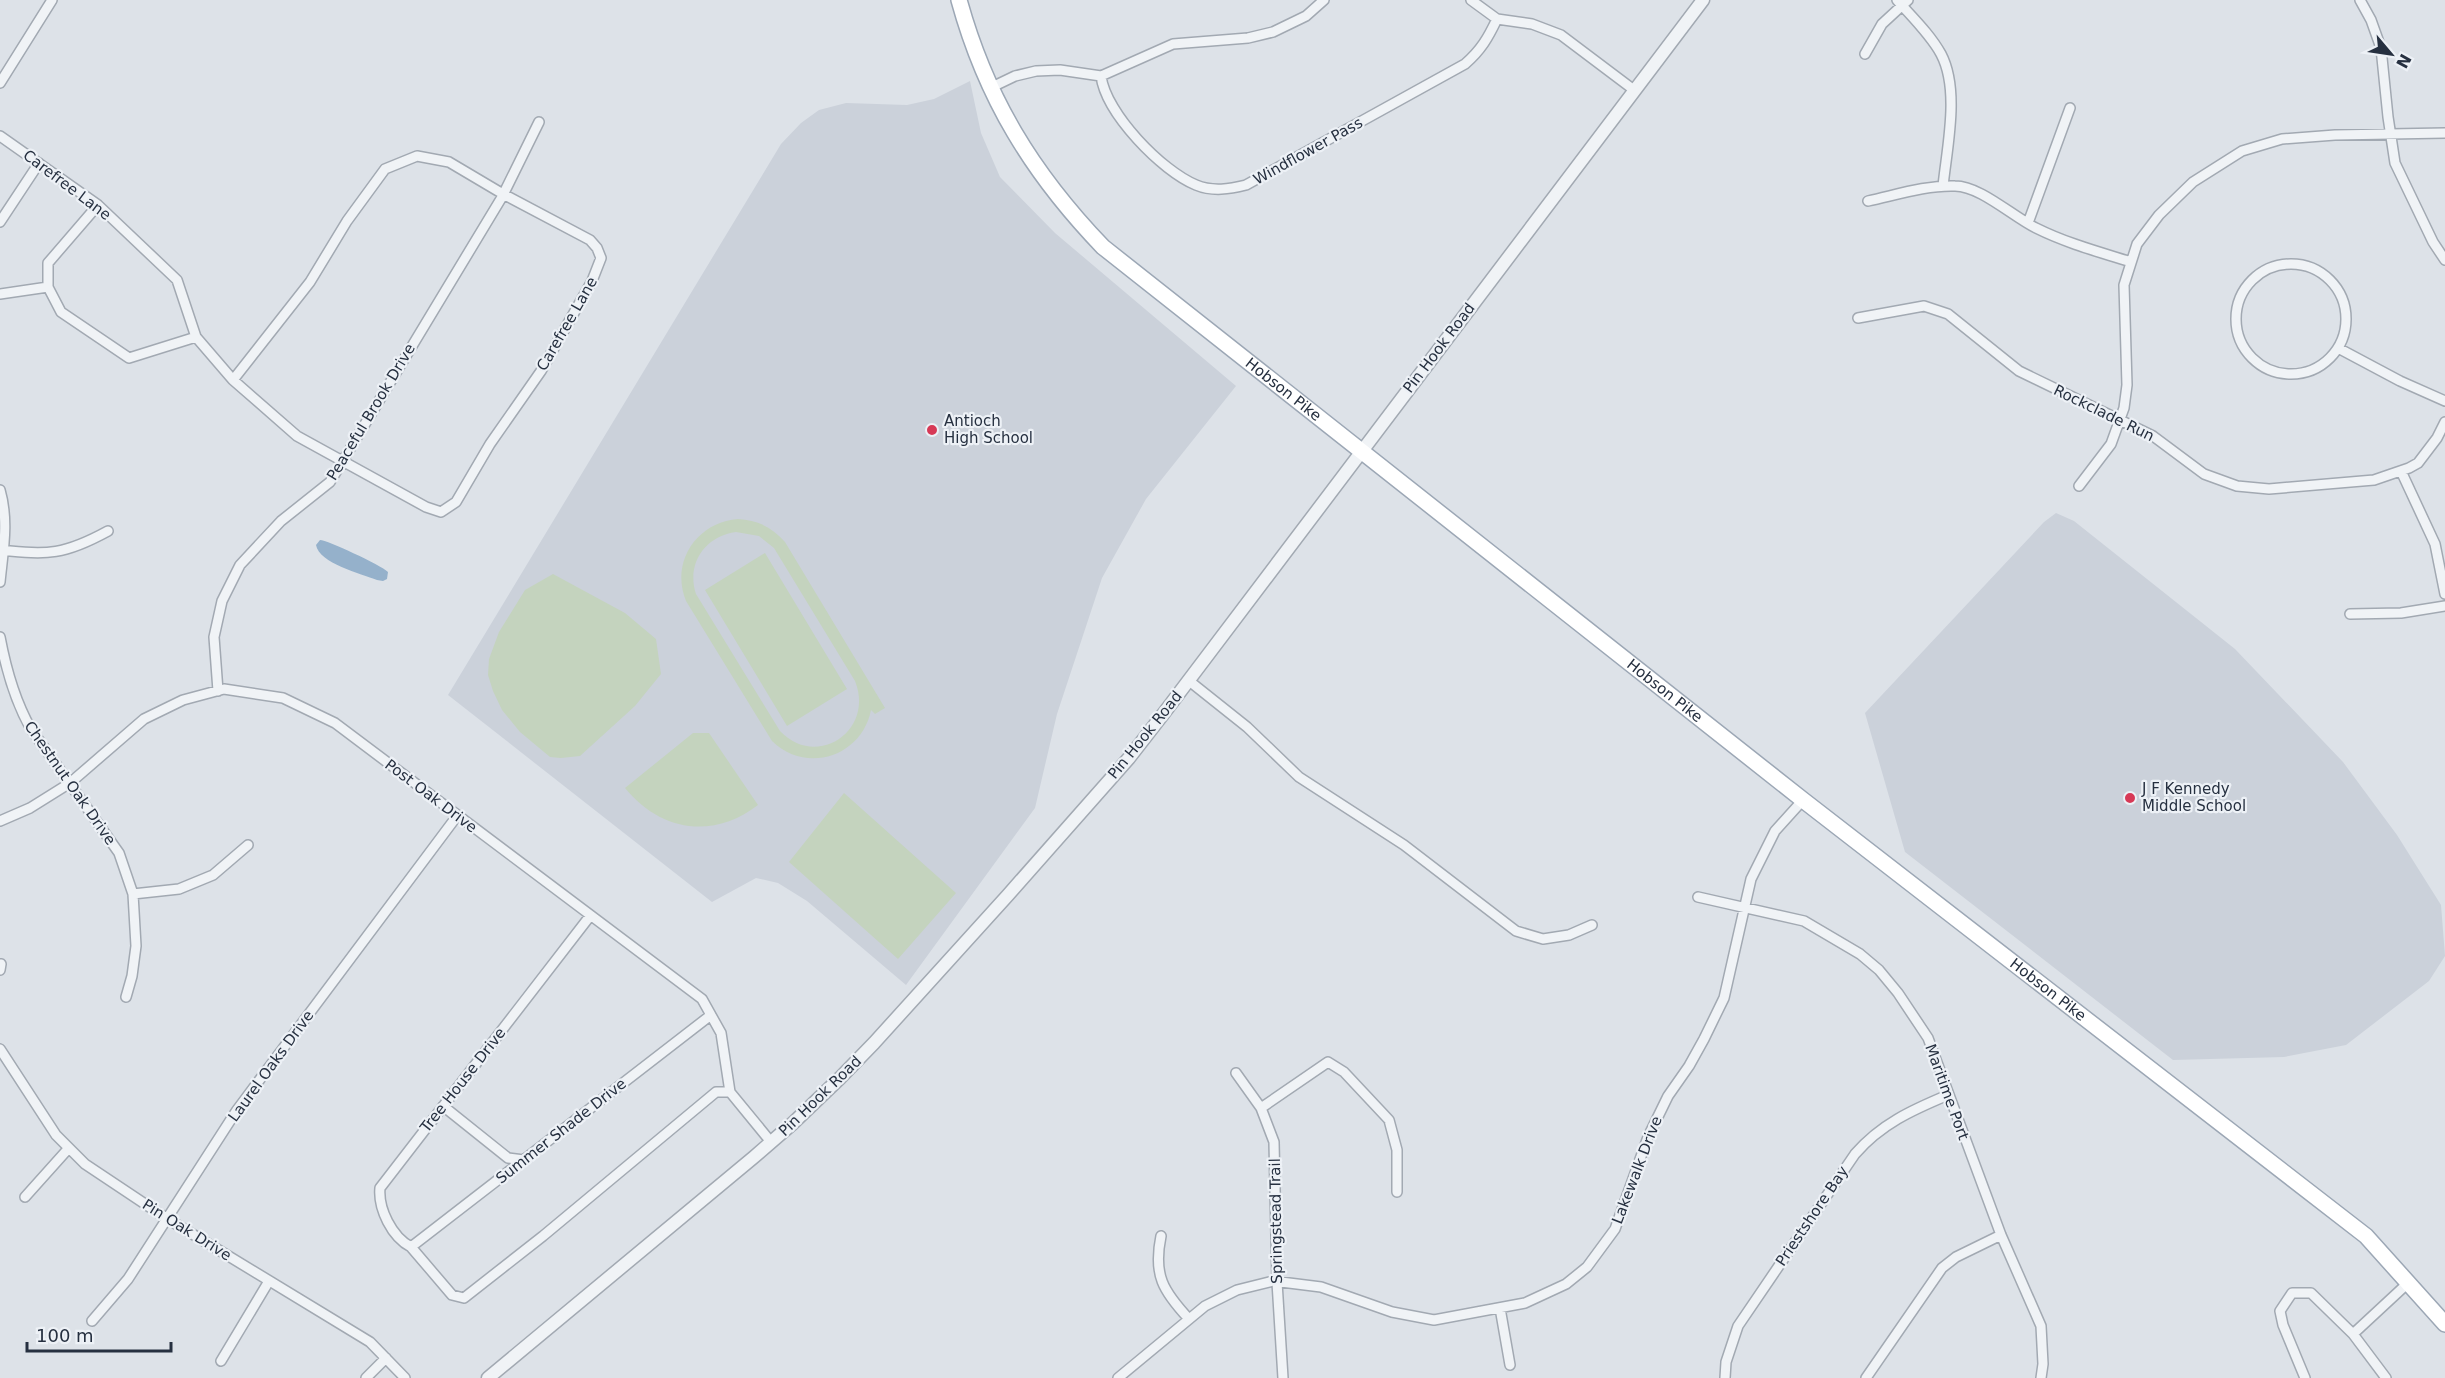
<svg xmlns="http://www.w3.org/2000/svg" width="2445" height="1378" viewBox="0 0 2445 1378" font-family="'DejaVu Sans',sans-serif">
	<rect width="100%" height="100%" fill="#dde2e8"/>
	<path fill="#cbd1da" d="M 970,81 L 981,133 L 1000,177 L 1055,233 L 1236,386 L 1146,499 L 1102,578 L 1057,714 L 1035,808 L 906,985 L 807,901 L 778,883 L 756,878 L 712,902 L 448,695 L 781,144 L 801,123 L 819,110 L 846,103 L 907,105 L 934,99 Z
		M 2056,513 L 2074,521 L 2235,649 L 2343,762 L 2397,835 L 2441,905 L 2445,956 L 2429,981 L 2346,1045 L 2284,1057 L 2173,1060 L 1905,852 L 1865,713 L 2044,522 Z"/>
	<path fill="#c4d3be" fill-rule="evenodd" d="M 738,519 C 757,520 772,527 785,542 L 885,708 L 875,714 L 871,710 C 862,756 807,775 772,741 L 686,601 C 670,562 697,522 738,519 ZM 736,532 L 759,536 L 774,548 L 855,681 C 875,730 817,770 780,731 L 696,594 C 686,564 705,536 736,532 Z
		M 765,553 L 847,689 L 787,726 L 705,590 Z
		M 553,574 L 625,613 L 656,639 L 661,674 L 635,706 L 580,756 L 561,758 L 550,757 L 520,732 L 502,710 L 493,691 L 488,675 L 489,659 L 499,632 L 525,590 Z
		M 693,733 L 709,733 L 758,805 C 713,840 660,831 625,788 Z
		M 844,793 L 956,893 L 898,959 L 789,862 Z"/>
	<path fill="#95b1cb" d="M 320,540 C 327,540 381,565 388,572 L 387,579 L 383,581 L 377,580 C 361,574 319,563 316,545 Z"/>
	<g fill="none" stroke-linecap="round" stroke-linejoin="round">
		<defs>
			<path id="minor" d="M 1471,0 L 1497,19 L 1532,24 L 1561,35 L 1634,90
				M 1897,0 C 1912,17 1930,34 1941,54 C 1960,90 1947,147 1943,186
				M 2360,0 L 2371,20 L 2381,48 L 2388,117 L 2395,163 L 2433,242 L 2445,260
				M 1865,54 L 1882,24 L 1908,0
				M 1101,76 C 1106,114 1162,171 1196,185 C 1213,192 1230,189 1246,185 L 1465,64 C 1481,50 1488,38 1497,19
				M 0,83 L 52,0
				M 990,88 L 1015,76 L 1036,71 L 1060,70 L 1101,76 L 1173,44 L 1248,38 L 1273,32 L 1306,16 L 1324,0
				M 0,136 L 98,205 L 177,280 L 196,337 L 233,380
				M 417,156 L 449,162 L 503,194 L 590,240 L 597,248 L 601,258 L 592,281 L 541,371 L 490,444 L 456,502 L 441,512 L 426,507 L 297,436 L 233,380 L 310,282 L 347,221 L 385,169 Z
				M 1868,201 C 1896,195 1926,185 1955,186 C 1980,186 2012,216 2036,228 C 2066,243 2099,252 2131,262
				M 98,205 L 48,263 L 48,287 L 61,312 L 129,358 L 196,337
				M 0,222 L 39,163
				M 2028,223 L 2070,108
				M2236 319a55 55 0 1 1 110 0a55 55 0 1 1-110 0Z
				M 0,294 L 48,287
				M 1858,318 L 1924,306 L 1948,314 L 2019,371 L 2153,436 L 2204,474 L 2237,486 L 2269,489 L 2374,480 L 2409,468 L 2418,463 L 2437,438 L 2445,422
				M 2338,348 L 2400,381 L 2445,401
				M 2401,471 L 2435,544 L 2445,594
				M 2079,486 L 2111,444 L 2124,408 L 2127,385 L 2124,285 L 2137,244 L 2159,215 L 2193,182 L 2242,151 L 2282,139 L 2335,135 L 2445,133
				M 0,490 C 9,521 3,551 0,582
				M 0,550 C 49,555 64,555 108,531
				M 2350,614 L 2401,613 L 2445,606
				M 0,637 C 6,669 15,701 31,729 L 119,853 L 133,894 L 136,946 L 132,976 L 126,997
				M 1188,680 L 1247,727 L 1299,777 L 1404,845 L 1516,931 L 1543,939 L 1569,935 L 1592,925
				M 218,691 L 214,637 L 222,601 L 240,565 L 281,521 L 330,482 L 502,197 L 539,122
				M 0,821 L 30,808 L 70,783 L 144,719 L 183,700 L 224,689 L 283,698 L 335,723 L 702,999 L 721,1033 L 730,1092 L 771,1142
				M 133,894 L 179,889 L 213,875 L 248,845
				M 1698,897 L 1804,921 L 1860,954 L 1879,970 L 1898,993 L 1928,1038 L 2001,1235 L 2041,1326 L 2043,1364 L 2041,1378
				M 590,916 L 380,1188 C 378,1209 392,1237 411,1247 L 452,1295 L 464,1298 L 543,1236 L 716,1092 L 730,1092
				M 0,970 L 1,964
				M 0,1049 L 56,1135 L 85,1164 L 166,1218 L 370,1342 L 405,1378
				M 1236,1073 L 1261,1108 L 1274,1142 L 1277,1282 L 1283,1378
				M 443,1106 L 508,1158 L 524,1160
				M 1261,1108 L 1328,1062 L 1344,1072 L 1389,1120 L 1397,1150 L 1397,1192
				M 25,1197 L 68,1149
				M 1161,1236 C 1153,1275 1163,1291 1189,1319
				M 411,1247 L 711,1015
				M 1500,1308 L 1510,1365
				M 92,1321 L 128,1279 L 237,1110 L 457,816
				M 2353,1334 L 2408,1283
				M 221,1361 L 269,1281
				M 366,1378 L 386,1358
				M 1118,1378 L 1205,1306 L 1237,1290 L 1273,1281 L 1321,1287 L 1392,1312 L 1434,1320 L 1525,1303 L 1566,1284 L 1587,1267 L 1615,1229 L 1648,1137 L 1668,1096 L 1689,1066 L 1704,1039 L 1724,998 L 1751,879 L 1775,831 L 1803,800
				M 1725,1378 L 1726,1362 L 1738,1326 L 1855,1154 C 1881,1124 1912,1110 1948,1095
				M 1866,1378 L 1942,1268 L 1956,1257 L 2001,1235
				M 2305,1378 L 2283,1325 L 2280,1311 L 2292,1293 L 2311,1293 L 2353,1334 L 2386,1378"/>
			<path id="tertiary" d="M 488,1378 L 754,1157 L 792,1124 L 840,1078 L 874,1043 L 1008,895 L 1129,758 L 1164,713 L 1703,0"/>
			<g id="primary">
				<path id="s1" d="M 959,0 C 986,98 1032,173 1103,247 L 1803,800 L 2366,1236 L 2445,1324"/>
			</g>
		</defs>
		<use href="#minor" stroke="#a2a9b2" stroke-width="12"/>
		<use href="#tertiary" stroke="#a2a9b2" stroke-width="15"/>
		<use href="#primary" stroke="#9ca7b5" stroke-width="18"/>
		<use href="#minor" stroke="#f0f3f6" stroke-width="9"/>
		<use href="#tertiary" stroke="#f0f3f6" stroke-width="12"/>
		<use href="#primary" stroke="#fff" stroke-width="15"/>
	</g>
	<g fill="#d73956" stroke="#edf1f6" stroke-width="2">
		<circle cx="932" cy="430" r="6"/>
		<circle cx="2130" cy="798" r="6"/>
	</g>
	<g text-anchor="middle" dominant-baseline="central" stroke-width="4.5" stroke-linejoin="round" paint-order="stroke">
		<g font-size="15" fill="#263040" stroke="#edf1f6">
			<text transform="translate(1308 151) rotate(-29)">Windflower Pass</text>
			<text transform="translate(67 185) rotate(37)">Carefree Lane</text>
			<text transform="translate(567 324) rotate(-60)">Carefree Lane</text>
			<text transform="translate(1439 348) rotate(-53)">Pin Hook Road</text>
			<text stroke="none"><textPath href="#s1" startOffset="519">Hobson Pike</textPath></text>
			<text transform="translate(371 412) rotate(-59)">Peaceful Brook Drive</text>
			<text transform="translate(2104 413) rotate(26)">Rockclade Run</text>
			<text stroke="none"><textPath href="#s1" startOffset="1005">Hobson Pike</textPath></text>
			<text transform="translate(1145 735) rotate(-51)">Pin Hook Road</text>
			<text transform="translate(70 783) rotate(55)">Chestnut Oak Drive</text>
			<text transform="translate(431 796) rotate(37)">Post Oak Drive</text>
			<text stroke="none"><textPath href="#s1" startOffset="1491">Hobson Pike</textPath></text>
			<text transform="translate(271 1066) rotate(-54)">Laurel Oaks Drive</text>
			<text transform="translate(463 1080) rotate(-52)">Tree House Drive</text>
			<text transform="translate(1947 1092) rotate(70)">Maritime Port</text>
			<text transform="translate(820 1096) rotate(-44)">Pin Hook Road</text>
			<text transform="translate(561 1131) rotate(-38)">Summer Shade Drive</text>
			<text transform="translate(1637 1170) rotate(-69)">Lakewalk Drive</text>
			<text transform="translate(1812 1216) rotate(-56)">Priestshore Bay</text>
			<text transform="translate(1276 1221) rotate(-91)">Springstead Trail</text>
			<text transform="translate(187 1230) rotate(32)">Pin Oak Drive</text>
		</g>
		<g font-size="15" fill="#263040" stroke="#edf1f6" text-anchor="start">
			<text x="944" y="421">Antioch<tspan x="944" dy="17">High School</tspan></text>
			<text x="2142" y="789">J F Kennedy<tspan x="2142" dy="17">Middle School</tspan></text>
		</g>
	</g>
	<g transform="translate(2391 54) rotate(119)" stroke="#edf1f6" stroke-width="4.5" paint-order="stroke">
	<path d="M0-4.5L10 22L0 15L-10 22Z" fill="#263040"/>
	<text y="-9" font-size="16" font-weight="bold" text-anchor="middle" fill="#263040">N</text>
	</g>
	<path d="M27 1342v9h144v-9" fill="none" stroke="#263040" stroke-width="3"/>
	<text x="36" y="1342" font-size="18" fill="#263040" stroke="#edf1f6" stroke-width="4.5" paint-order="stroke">100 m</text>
</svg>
